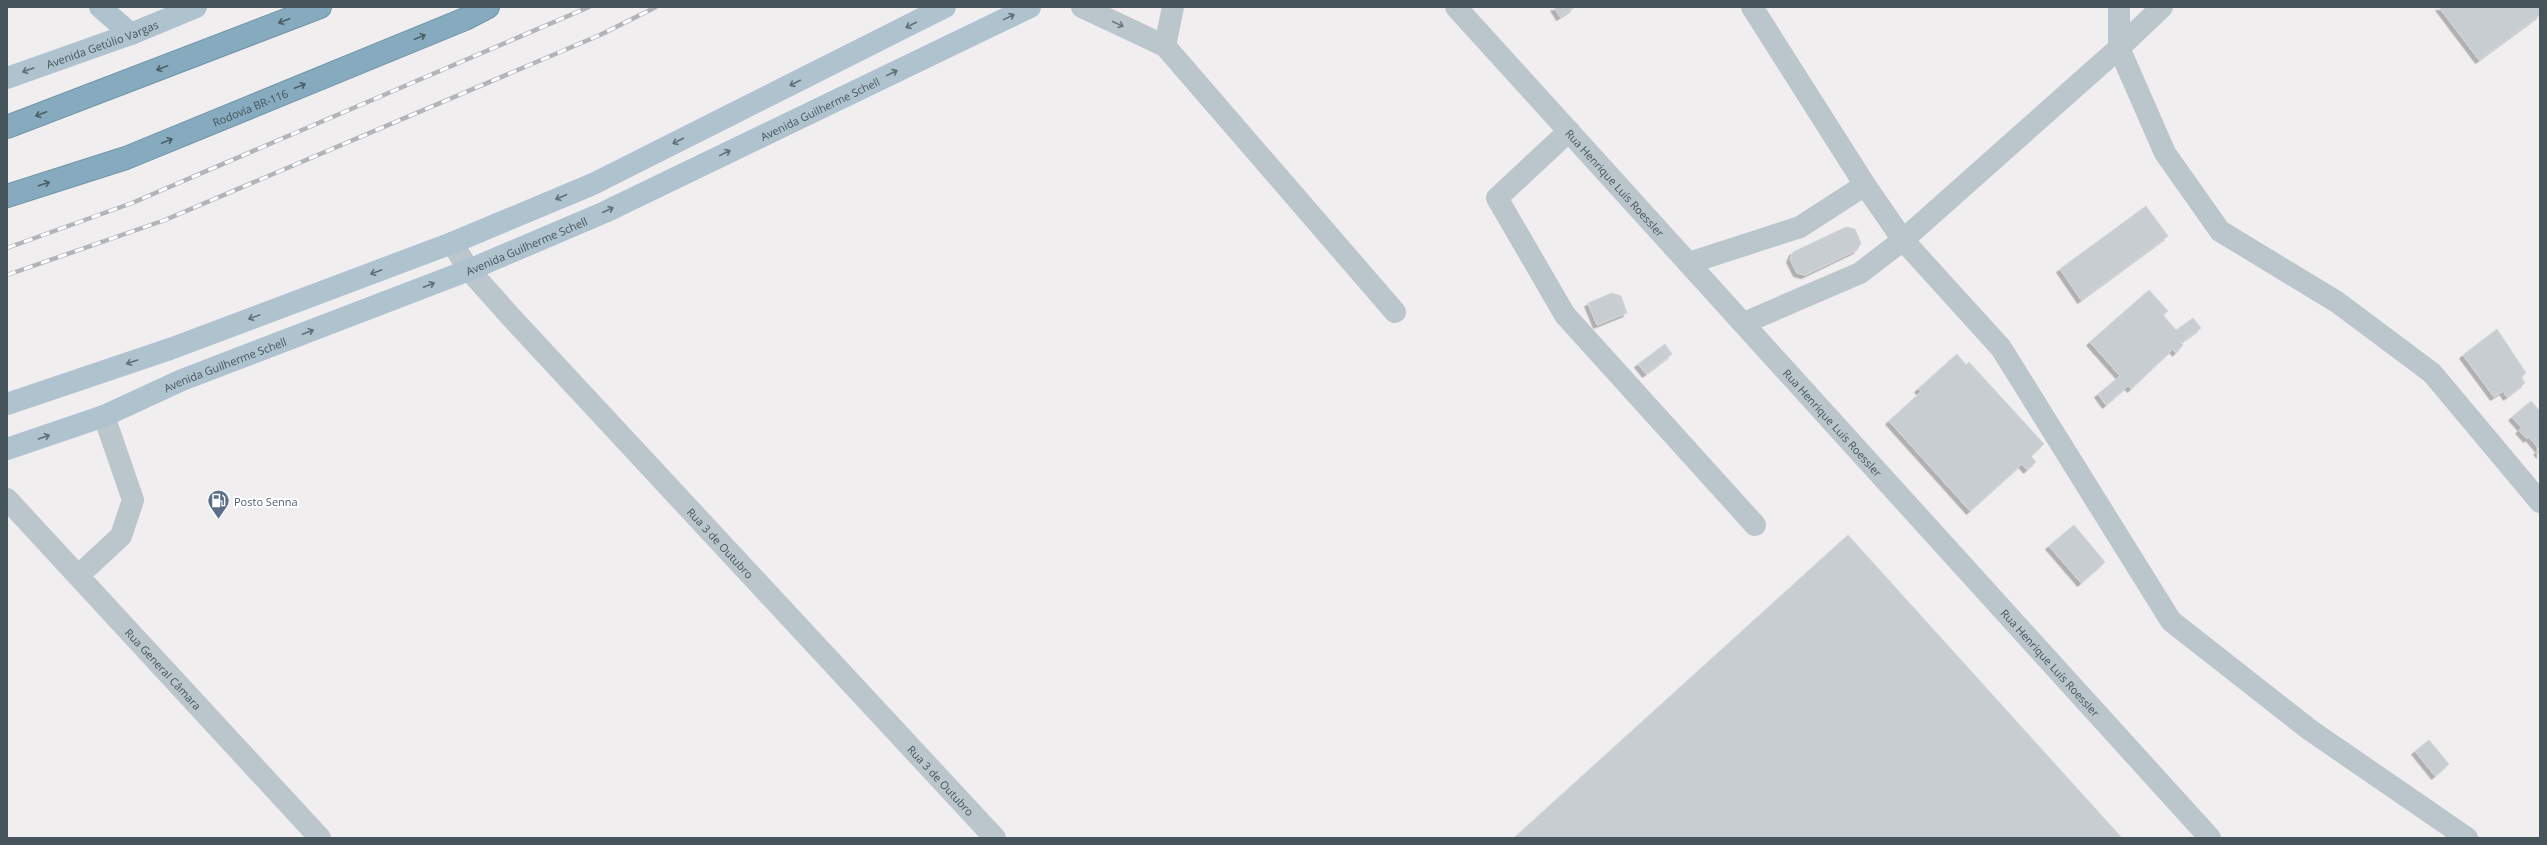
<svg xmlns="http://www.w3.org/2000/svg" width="2547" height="845" viewBox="0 0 2547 845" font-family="'Open Sans',sans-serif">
	<defs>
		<filter id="shadow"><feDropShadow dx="-3.5" dy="3.5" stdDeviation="0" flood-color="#0004"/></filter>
	</defs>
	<rect width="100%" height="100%" fill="#f1eeef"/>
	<path fill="#c8cdd1" stroke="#d2d6da" filter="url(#shadow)" d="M 1554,7 L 1573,7 L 1574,8 L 1560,17 Z
		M 2439,7 L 2540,7 L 2540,15 L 2479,60 Z
		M 2146,206 L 2168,236 L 2081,300 L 2060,269 Z
		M 1846,227 L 1855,229 L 1861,243 L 1857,250 L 1805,275 L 1797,273 L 1790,259 L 1793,252 Z
		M 2149,290 L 2168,311 L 2163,315 L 2176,330 L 2193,318 L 2201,328 L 2184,340 L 2181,343 L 2183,345 L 2176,353 L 2173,349 L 2131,389 L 2128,386 L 2106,405 L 2098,394 L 2120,376 L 2090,342 Z
		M 1612,293 L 1621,296 L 1627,313 L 1597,325 L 1588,303 Z
		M 2497,329 L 2526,373 L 2521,377 L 2525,383 L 2507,397 L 2503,391 L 2494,397 L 2463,355 Z
		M 1665,344 L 1672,354 L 1646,374 L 1638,364 Z
		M 1957,354 L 1966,365 L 1969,362 L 2044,444 L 2031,456 L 2036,462 L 2027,470 L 2022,464 L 1970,511 L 1889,421 L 1921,392 L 1918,389 Z
		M 2531,401 L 2539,410 L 2540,409 L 2540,455 L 2537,451 L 2540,450 L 2529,437 L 2527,439 L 2519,430 L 2522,428 L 2512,417 Z
		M 2074,525 L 2105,562 L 2081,583 L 2049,546 Z
		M 1848,535 L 2122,838 L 1514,838 Z
		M 2429,740 L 2449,764 L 2435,776 L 2415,751 Z"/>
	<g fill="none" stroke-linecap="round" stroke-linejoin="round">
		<defs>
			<g id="highway">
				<path d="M 7,127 L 320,7"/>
				<path id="s6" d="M 7,196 L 126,158 L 465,19 L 488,7"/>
			</g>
		</defs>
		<use href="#highway" stroke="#7195a9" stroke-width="24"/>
		<g stroke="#bac6cc" stroke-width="22">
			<path d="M 1082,7 L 1165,46 L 1395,312"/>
			<path id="s1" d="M 1456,7 L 2210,838"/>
			<path d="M 1752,7 L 1865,185 L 1903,240 L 2001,348 L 2171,621 L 2310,730 L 2467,838"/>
			<path d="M 2162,7 L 2119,48 L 2165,153 L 2220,231 L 2337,302 L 2432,373 L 2540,502"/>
			<path d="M 1165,46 L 1173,7"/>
			<path d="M 1569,131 L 1497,198 L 1565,315 L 1755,525"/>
			<path id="s2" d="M 452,243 L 469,270 L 511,317 L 995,838"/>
			<path d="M 1689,263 L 1800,227 L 1865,185"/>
			<path d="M 1744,323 L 1860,273 L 1903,240 L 2119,48 L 2119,7"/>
			<path id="s3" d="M 7,499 L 320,838"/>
			<path d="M 79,575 L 121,536 L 133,500 L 104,416"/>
		</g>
		<g stroke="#aec3ce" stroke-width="22">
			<path d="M 100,7 L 131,34"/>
			<path id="s4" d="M 7,78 L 131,34 L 196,7"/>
			<path d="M 7,404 L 170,349 L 452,243 L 593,184 L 945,7"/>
			<path id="s5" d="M 7,449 L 104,416 L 182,380 L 469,270 L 605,212 L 1030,7"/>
		</g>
		<use href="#highway" stroke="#86aabe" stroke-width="22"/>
		<defs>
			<path id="rail" d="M 7,248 L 132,203 L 589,7
				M 7,275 L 165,220 L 600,35 L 656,7"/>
		</defs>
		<use href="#rail" stroke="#b1b5b9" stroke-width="4.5"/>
		<use href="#rail" stroke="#fff" stroke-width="3" stroke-dasharray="9" stroke-linecap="butt"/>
	</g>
	<defs><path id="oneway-shaft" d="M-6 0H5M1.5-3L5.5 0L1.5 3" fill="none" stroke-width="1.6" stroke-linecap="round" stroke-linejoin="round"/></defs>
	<g stroke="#607078">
		<use href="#oneway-shaft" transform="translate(1009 17) rotate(-26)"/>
		<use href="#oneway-shaft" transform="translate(911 25) rotate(153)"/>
		<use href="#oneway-shaft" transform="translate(28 70) rotate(160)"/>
		<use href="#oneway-shaft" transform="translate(892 73) rotate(-26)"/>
		<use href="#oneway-shaft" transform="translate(795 83) rotate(153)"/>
		<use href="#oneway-shaft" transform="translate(678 141) rotate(153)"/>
		<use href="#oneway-shaft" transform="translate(725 153) rotate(-26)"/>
		<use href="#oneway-shaft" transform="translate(561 197) rotate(157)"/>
		<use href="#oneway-shaft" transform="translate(608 210) rotate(-25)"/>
		<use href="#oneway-shaft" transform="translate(376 272) rotate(160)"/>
		<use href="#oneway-shaft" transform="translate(429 285) rotate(-21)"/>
		<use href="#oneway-shaft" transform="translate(254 317) rotate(160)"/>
		<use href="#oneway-shaft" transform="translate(308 332) rotate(-21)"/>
		<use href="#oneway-shaft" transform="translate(132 362) rotate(161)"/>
		<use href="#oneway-shaft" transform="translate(44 437) rotate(-19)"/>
	</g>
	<g stroke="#4c5e66">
		<use href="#oneway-shaft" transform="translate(284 21) rotate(159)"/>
		<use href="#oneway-shaft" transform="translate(420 37) rotate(-22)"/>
		<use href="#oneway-shaft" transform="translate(162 68) rotate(159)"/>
		<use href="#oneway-shaft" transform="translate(300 86) rotate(-22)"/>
		<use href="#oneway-shaft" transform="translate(41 114) rotate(159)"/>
		<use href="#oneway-shaft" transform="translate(167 141) rotate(-22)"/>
		<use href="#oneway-shaft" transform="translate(44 184) rotate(-18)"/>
	</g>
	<use stroke="#69777e" href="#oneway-shaft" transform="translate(1118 24) rotate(25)"/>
	<defs>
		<symbol id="fuel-pin" viewBox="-11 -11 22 30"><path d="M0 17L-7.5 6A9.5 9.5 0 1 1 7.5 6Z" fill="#5c6f8a" stroke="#fff"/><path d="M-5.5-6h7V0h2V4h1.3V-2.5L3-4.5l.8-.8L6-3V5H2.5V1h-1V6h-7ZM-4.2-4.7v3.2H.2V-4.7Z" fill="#fff"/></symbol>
	</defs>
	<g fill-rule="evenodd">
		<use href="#fuel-pin" x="206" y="488" width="25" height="34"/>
	</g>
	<g text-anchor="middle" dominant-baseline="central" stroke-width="4" stroke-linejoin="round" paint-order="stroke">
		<g font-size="11" fill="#46555c" stroke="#fff">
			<text stroke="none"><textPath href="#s4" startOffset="101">Avenida Getúlio Vargas</textPath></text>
			<text stroke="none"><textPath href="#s6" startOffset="259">Rodovia BR-116</textPath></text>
			<text stroke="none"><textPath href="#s5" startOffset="882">Avenida Guilherme Schell</textPath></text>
			<text stroke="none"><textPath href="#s1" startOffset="237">Rua Henrique Luís Roessler</textPath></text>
			<text stroke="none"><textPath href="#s5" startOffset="558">Avenida Guilherme Schell</textPath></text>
			<text stroke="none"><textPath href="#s5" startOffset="234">Avenida Guilherme Schell</textPath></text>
			<text stroke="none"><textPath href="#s1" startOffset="561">Rua Henrique Luís Roessler</textPath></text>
			<text stroke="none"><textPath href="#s2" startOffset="403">Rua 3 de Outubro</textPath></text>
			<text stroke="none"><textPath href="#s1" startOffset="885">Rua Henrique Luís Roessler</textPath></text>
			<text stroke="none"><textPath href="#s3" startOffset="231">Rua General Câmara</textPath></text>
			<text stroke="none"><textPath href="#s2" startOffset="727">Rua 3 de Outubro</textPath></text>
		</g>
		<g font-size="11" fill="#4e5e75" stroke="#fff" text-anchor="start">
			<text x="234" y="501">Posto Senna</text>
		</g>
	</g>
	<rect width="2547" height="845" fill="none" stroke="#46555c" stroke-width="16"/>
</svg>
